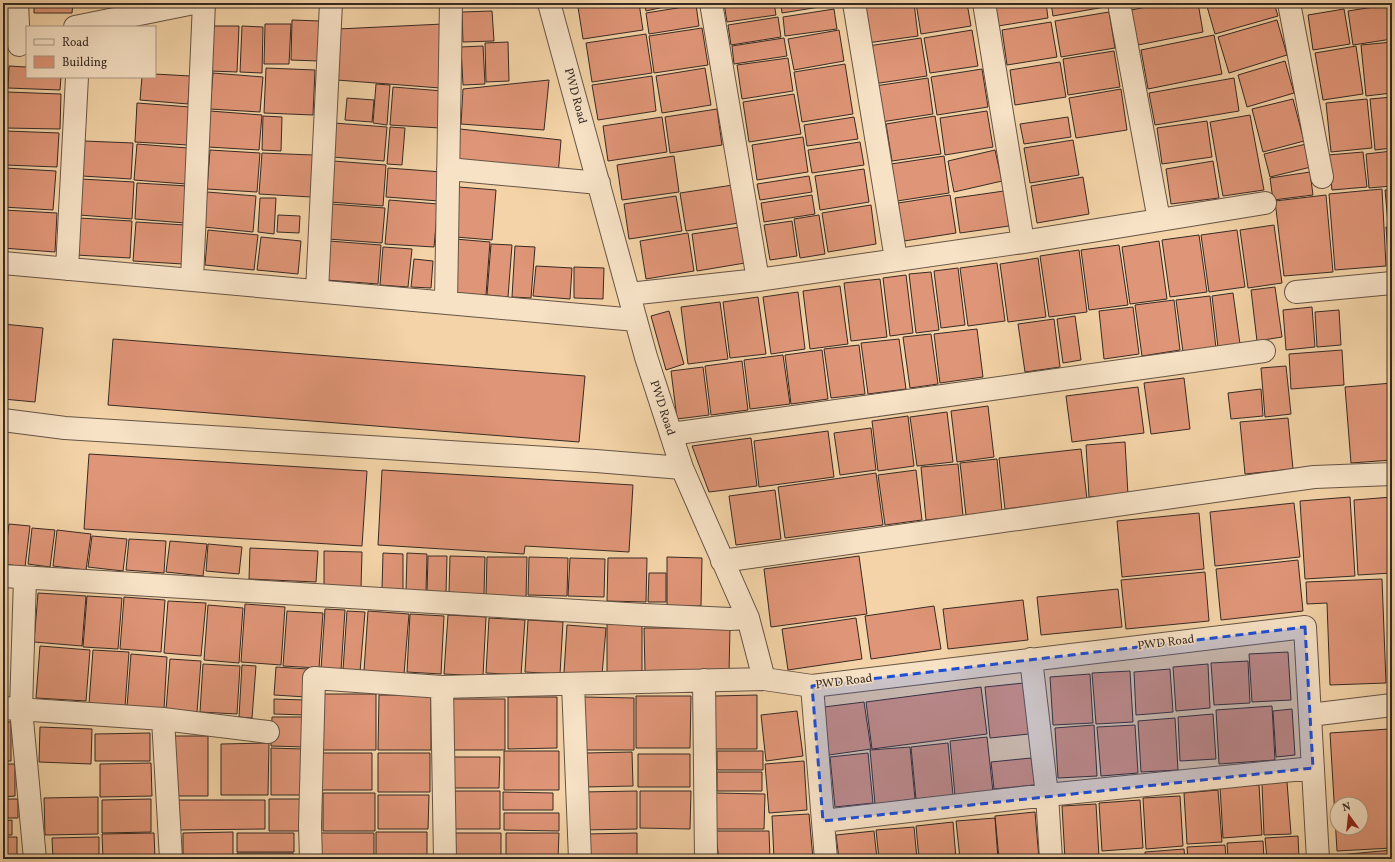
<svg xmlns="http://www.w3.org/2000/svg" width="1395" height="862" viewBox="0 0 1395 862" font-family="Vollkorn,serif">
	<rect width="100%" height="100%" fill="#f3d3a7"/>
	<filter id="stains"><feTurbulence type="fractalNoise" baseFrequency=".005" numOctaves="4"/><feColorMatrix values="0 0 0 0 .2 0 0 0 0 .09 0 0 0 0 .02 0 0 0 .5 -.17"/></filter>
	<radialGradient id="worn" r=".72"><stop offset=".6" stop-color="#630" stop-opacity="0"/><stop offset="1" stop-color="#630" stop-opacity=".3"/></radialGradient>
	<path fill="#df9577" stroke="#372a23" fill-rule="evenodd" d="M 34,3 L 73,3 L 72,13 L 34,13 Z
		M 575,3 L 587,3 L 576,6 Z
		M 605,3 L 639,3 L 643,30 L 583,39 L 578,7 Z
		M 644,3 L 682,3 L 646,11 Z
		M 724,3 L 774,3 L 776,15 L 727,22 Z
		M 781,3 L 831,3 L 832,5 L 782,13 Z
		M 892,3 L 914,3 L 918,36 L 867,43 L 862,8 Z
		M 916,3 L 967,3 L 971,26 L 921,34 Z
		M 994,3 L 1046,3 L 1048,18 L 998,26 Z
		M 1051,3 L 1104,3 L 1105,7 L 1053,16 Z
		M 1167,3 L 1198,3 L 1203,32 L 1138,45 L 1131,10 Z
		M 1206,3 L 1274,3 L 1278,16 L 1215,34 Z
		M 1347,3 L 1371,3 L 1348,7 Z
		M 1392,4 L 1392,39 L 1353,45 L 1348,11 Z
		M 696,5 L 699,26 L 649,34 L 646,13 Z
		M 834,9 L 837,29 L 785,36 L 783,17 Z
		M 1344,9 L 1350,44 L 1313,50 L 1308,15 Z
		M 492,11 L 494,41 L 463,42 L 462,12 Z
		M 1109,12 L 1115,48 L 1061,57 L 1055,21 Z
		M 778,17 L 781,37 L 731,45 L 728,25 Z
		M 292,20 L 320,21 L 319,61 L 291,60 Z
		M 1277,20 L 1287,55 L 1229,73 L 1218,37 Z
		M 1051,22 L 1057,57 L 1007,65 L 1002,30 Z
		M 265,24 L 291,24 L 289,64 L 264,64 Z
		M 443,24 L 440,88 L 337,80 L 338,29 Z
		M 212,26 L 239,26 L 237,72 L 211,71 Z
		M 242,26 L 263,27 L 262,73 L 240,72 Z
		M 702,28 L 708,65 L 654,73 L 649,36 Z
		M 839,30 L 844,61 L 794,70 L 788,39 Z
		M 972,30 L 978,66 L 930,73 L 924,38 Z
		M 646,34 L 652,73 L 592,82 L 586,43 Z
		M 1214,35 L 1222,74 L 1148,89 L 1141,50 Z
		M 784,38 L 787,56 L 734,64 L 732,46 Z
		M 921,38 L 927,76 L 873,84 L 868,46 Z
		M 508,42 L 509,81 L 486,82 L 485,43 Z
		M 1392,42 L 1392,93 L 1366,96 L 1361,45 Z
		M 483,46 L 485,84 L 463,85 L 461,47 Z
		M 1356,46 L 1363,94 L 1323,100 L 1315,53 Z
		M 1114,51 L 1120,87 L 1068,95 L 1063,59 Z
		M 788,58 L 793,91 L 742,99 L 737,65 Z
		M 1285,61 L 1294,93 L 1247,107 L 1238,75 Z
		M 27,62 L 27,77 L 61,77 L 60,90 L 8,88 L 9,66 L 26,67 Z
		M 1060,62 L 1066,97 L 1015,105 L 1010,70 Z
		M 845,64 L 853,114 L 802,122 L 794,72 Z
		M 266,68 L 315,70 L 313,115 L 264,113 Z
		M 705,68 L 711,105 L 662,113 L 656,76 Z
		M 982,69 L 988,107 L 937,115 L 931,77 Z
		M 213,73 L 263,77 L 260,112 L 210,109 Z
		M 155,74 L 190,76 L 188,104 L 140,100 L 142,77 L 155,77 Z
		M 652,76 L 656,111 L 598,120 L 592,85 Z
		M 928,78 L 933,114 L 881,122 L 875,86 Z
		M 1234,78 L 1239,111 L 1155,125 L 1149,93 Z
		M 549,80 L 544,130 L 461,124 L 463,89 Z
		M 376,84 L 390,85 L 387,125 L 373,123 Z
		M 393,87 L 443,91 L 440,128 L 390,125 Z
		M 1121,89 L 1127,130 L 1076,138 L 1069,98 Z
		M 7,92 L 61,94 L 60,129 L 5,128 Z
		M 794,94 L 801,134 L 749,142 L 743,102 Z
		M 1392,97 L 1392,148 L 1375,150 L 1370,99 Z
		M 347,98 L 374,100 L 372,122 L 345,120 Z
		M 1293,99 L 1304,141 L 1263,152 L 1252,109 Z
		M 1367,99 L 1372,148 L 1331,152 L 1326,103 Z
		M 137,103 L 190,107 L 188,145 L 135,142 Z
		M 717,109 L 722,145 L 670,153 L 665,117 Z
		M 210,111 L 262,115 L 259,150 L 208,147 Z
		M 987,111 L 993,147 L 945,155 L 940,118 Z
		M 1250,115 L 1264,190 L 1223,196 L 1210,122 Z
		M 263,116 L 282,117 L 281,151 L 262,150 Z
		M 935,116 L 941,154 L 892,161 L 886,124 Z
		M 662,117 L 667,152 L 608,161 L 603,126 Z
		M 854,117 L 858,139 L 807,146 L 804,125 Z
		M 1068,117 L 1071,137 L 1024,144 L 1020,124 Z
		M 1207,121 L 1212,157 L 1162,164 L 1157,128 Z
		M 334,123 L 387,127 L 384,161 L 332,157 Z
		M 390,127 L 405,128 L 402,165 L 387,164 Z
		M 460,129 L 561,140 L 558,175 L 456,164 Z
		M 6,131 L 59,133 L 57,167 L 5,165 Z
		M 803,137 L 808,172 L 757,180 L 752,145 Z
		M 1073,140 L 1079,175 L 1030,183 L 1024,148 Z
		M 84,141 L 133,143 L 131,179 L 82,176 Z
		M 860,142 L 864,165 L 812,173 L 808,150 Z
		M 137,144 L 188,148 L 186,184 L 134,180 Z
		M 1306,144 L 1311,167 L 1270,177 L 1264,154 Z
		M 210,150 L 260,153 L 257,192 L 207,189 Z
		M 995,150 L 1002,181 L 954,192 L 948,161 Z
		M 1392,151 L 1392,186 L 1369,188 L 1366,154 Z
		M 1363,152 L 1367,187 L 1332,190 L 1328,155 Z
		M 262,153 L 313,155 L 311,197 L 259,194 Z
		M 674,156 L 679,192 L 622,200 L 617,165 Z
		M 944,156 L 949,193 L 897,201 L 891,164 Z
		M 333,161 L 386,165 L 383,206 L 330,202 Z
		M 1213,161 L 1219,198 L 1171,204 L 1166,169 Z
		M 5,168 L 56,171 L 53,210 L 3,207 Z
		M 388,168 L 442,172 L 439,201 L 386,197 Z
		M 864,169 L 869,202 L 820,210 L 815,176 Z
		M 1310,172 L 1313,195 L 1273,200 L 1270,178 Z
		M 809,176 L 812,192 L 760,200 L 757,184 Z
		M 1083,177 L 1089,214 L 1037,223 L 1031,186 Z
		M 81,179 L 134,182 L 132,219 L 79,215 Z
		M 137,183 L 188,186 L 185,223 L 135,219 Z
		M 733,185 L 739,223 L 686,231 L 680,193 Z
		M 459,187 L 496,190 L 492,240 L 456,237 Z
		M 1382,189 L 1386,266 L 1335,270 L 1329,194 Z
		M 1385,190 L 1392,190 L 1392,223 L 1388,223 Z
		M 1004,191 L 1009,226 L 960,233 L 955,198 Z
		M 207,192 L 256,196 L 253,232 L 204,227 Z
		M 812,195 L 815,214 L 764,222 L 761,203 Z
		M 950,195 L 956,233 L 904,241 L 898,203 Z
		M 1326,195 L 1333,272 L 1284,276 L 1275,201 Z
		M 676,196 L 682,231 L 629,239 L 624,204 Z
		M 260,198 L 276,198 L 274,234 L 258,232 Z
		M 389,200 L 438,204 L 434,247 L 385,244 Z
		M 331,204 L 385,208 L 382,243 L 328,239 Z
		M 871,205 L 876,244 L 828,252 L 822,213 Z
		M 4,210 L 57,213 L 55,252 L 3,248 Z
		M 278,215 L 300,216 L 299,233 L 277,232 Z
		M 819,215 L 825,254 L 800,258 L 794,219 Z
		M 79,218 L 132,221 L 130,258 L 76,255 Z
		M 792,221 L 797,256 L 770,260 L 764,225 Z
		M 136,222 L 185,225 L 183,264 L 133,261 Z
		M 1274,225 L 1282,283 L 1248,288 L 1240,230 Z
		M 740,227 L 745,263 L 697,271 L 692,234 Z
		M 1386,227 L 1392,227 L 1392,268 L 1389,268 Z
		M 208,230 L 258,235 L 254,270 L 205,265 Z
		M 1237,230 L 1245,287 L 1209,292 L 1201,235 Z
		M 688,233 L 694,271 L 646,279 L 640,241 Z
		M 1199,235 L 1207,292 L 1170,297 L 1162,240 Z
		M 261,237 L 301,241 L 298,274 L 257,270 Z
		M 455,239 L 490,242 L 486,295 L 450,293 Z
		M 329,241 L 381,245 L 378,284 L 326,280 Z
		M 1159,241 L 1167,299 L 1130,304 L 1122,247 Z
		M 491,244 L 512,245 L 508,297 L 487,295 Z
		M 1119,245 L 1128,305 L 1089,310 L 1081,250 Z
		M 515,246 L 535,247 L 531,298 L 512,297 Z
		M 383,247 L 412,249 L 408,287 L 380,285 Z
		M 1079,250 L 1087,312 L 1049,317 L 1040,256 Z
		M 1038,258 L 1046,317 L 1008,322 L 1000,264 Z
		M 414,259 L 433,261 L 431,288 L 411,287 Z
		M 997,263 L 1005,321 L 968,326 L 960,268 Z
		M 536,266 L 572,268 L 570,299 L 533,296 Z
		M 574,267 L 604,268 L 603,299 L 574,298 Z
		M 958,268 L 965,325 L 941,328 L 934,271 Z
		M 931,272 L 939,330 L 916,333 L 909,274 Z
		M 906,275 L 913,333 L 890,336 L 883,278 Z
		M 880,279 L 887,337 L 851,341 L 844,283 Z
		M 840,286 L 848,344 L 810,349 L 803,291 Z
		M 1275,287 L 1282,337 L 1257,341 L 1251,290 Z
		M 798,292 L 805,349 L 771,354 L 763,297 Z
		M 1233,293 L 1240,344 L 1218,347 L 1212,296 Z
		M 1210,296 L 1216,348 L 1183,352 L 1176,300 Z
		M 758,297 L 766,354 L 730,358 L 723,302 Z
		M 1174,300 L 1180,350 L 1142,356 L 1135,305 Z
		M 720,302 L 728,359 L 688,364 L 681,307 Z
		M 1133,307 L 1139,354 L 1104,359 L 1099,311 Z
		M 1312,307 L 1315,347 L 1286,350 L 1283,310 Z
		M 1339,310 L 1341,345 L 1317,347 L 1315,312 Z
		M 669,311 L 684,364 L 666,370 L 651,316 Z
		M 1075,316 L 1081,360 L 1063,363 L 1057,319 Z
		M 1054,319 L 1060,367 L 1025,372 L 1018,324 Z
		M 3,324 L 43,328 L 35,402 L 3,399 Z
		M 977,329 L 983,377 L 940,383 L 934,334 Z
		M 931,334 L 938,384 L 910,388 L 903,337 Z
		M 113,339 L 585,376 L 579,442 L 108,405 Z
		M 899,339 L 906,389 L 868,394 L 861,343 Z
		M 859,345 L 865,394 L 831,398 L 824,349 Z
		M 822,350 L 828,399 L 791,404 L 785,355 Z
		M 1342,350 L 1344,385 L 1291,389 L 1289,354 Z
		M 783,355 L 790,404 L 750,409 L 744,360 Z
		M 742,361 L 748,410 L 711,415 L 705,366 Z
		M 1286,366 L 1291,414 L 1265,417 L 1261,368 Z
		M 703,367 L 709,415 L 677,419 L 671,371 Z
		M 1184,378 L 1190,429 L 1151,434 L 1144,383 Z
		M 1392,383 L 1392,460 L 1351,463 L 1345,387 Z
		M 1138,387 L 1144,433 L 1072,442 L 1066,396 Z
		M 1261,389 L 1263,416 L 1231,419 L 1228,393 Z
		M 988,406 L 994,457 L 957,462 L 951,411 Z
		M 947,412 L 953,462 L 917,466 L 910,417 Z
		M 908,416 L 914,466 L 878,471 L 872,421 Z
		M 1288,418 L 1293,469 L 1245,474 L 1240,422 Z
		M 871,428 L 876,470 L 840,475 L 834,433 Z
		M 828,431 L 834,477 L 759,487 L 754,441 Z
		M 751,438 L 757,486 L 709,492 L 692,446 Z
		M 1125,442 L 1128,495 L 1089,497 L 1086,445 Z
		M 1081,449 L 1087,499 L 1005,509 L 999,458 Z
		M 89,454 L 367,471 L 362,546 L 84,529 Z
		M 997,459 L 1002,511 L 966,515 L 960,463 Z
		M 958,464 L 963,516 L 926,520 L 921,467 Z
		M 382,470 L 633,485 L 629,552 L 525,546 L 524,554 L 378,545 Z
		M 916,470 L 922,520 L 885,525 L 878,475 Z
		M 876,473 L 883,525 L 785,538 L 778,487 Z
		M 775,490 L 781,539 L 736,545 L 729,496 Z
		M 1350,497 L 1355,576 L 1305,579 L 1300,501 Z
		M 1392,497 L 1392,573 L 1358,575 L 1354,500 Z
		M 1294,503 L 1300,557 L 1215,566 L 1210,512 Z
		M 1199,513 L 1204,569 L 1122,577 L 1117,521 Z
		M 9,524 L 30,526 L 25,567 L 4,564 Z
		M 32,528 L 55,530 L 50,567 L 28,564 Z
		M 57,530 L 91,534 L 86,570 L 53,566 Z
		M 92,536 L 127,539 L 123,571 L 88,567 Z
		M 129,539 L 166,541 L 164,573 L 126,570 Z
		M 170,541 L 207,544 L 203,576 L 166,572 Z
		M 208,544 L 242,547 L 239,574 L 206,571 Z
		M 250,548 L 318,551 L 316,582 L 249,579 Z
		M 324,551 L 362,552 L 361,588 L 324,587 Z
		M 383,553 L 403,554 L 403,590 L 382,589 Z
		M 407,553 L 427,554 L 426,592 L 406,592 Z
		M 428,556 L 447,556 L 446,593 L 427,592 Z
		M 450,556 L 485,557 L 484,594 L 449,593 Z
		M 859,556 L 867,614 L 771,627 L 764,569 Z
		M 487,557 L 527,557 L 526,597 L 486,596 Z
		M 529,557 L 568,558 L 567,596 L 528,595 Z
		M 667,557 L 702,558 L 701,606 L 667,606 Z
		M 570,558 L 605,559 L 604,597 L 568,596 Z
		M 608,558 L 647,558 L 646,602 L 607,601 Z
		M 1298,560 L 1303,611 L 1221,620 L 1216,569 Z
		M 1205,572 L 1209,621 L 1126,629 L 1121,580 Z
		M 649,573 L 666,573 L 666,602 L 648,602 Z
		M 1388,576 L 1392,576 L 1392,623 Z
		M 1382,579 L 1386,683 L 1330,685 L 1327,603 L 1307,604 L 1306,582 Z
		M 1118,589 L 1122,627 L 1041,635 L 1037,597 Z
		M 38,593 L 86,596 L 82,646 L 34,642 Z
		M 87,596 L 122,598 L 118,649 L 83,647 Z
		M 124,597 L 165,600 L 161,652 L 120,649 Z
		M 1023,600 L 1028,640 L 948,649 L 943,609 Z
		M 168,601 L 206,603 L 201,656 L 164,653 Z
		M 245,604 L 285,607 L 281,665 L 241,662 Z
		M 208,605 L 243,608 L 239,663 L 204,660 Z
		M 934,606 L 941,649 L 871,659 L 865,616 Z
		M 325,609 L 345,610 L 341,671 L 321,669 Z
		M 287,611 L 323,613 L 319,668 L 283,666 Z
		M 347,611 L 365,612 L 360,672 L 343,670 Z
		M 368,611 L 409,614 L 404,674 L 364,671 Z
		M 410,614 L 444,616 L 441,674 L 407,672 Z
		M 448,615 L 486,617 L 483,676 L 444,674 Z
		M 489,618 L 525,620 L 521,675 L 486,673 Z
		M 856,618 L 862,659 L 788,670 L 782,629 Z
		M 528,620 L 563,622 L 560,674 L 525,672 Z
		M 607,624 L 642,624 L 642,673 L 607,673 Z
		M 567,625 L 606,628 L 602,675 L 564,673 Z
		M 1392,627 L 1392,664 L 1389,628 Z
		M 644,628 L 730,628 L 729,672 L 645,672 Z
		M 40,646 L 90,650 L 86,701 L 36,698 Z
		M 93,650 L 129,652 L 125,707 L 89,704 Z
		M 1288,652 L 1291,700 L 1252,702 L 1249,654 Z
		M 131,654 L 167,657 L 164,709 L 127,707 Z
		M 170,659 L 201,661 L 197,712 L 166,710 Z
		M 1248,661 L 1250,703 L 1214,705 L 1211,663 Z
		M 203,664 L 240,666 L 237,714 L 200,712 Z
		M 1208,664 L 1210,708 L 1176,711 L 1173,667 Z
		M 242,665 L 256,666 L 252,718 L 239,717 Z
		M 276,667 L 308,669 L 306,697 L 274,695 Z
		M 1170,669 L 1173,712 L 1136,715 L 1134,672 Z
		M 1130,671 L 1133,722 L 1096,724 L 1092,673 Z
		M 1090,674 L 1093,723 L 1053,725 L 1050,677 Z
		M 1024,683 L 1029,734 L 990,738 L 985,687 Z
		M 981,687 L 987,734 L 872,749 L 866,702 Z
		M 323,694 L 376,694 L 376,750 L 323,750 Z
		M 379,695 L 431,695 L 431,750 L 378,750 Z
		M 757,695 L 757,749 L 715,749 L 715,696 Z
		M 636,696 L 691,696 L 690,748 L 636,748 Z
		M 508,697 L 557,697 L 557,748 L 508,749 Z
		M 584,697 L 634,698 L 634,750 L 584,750 Z
		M 274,699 L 305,700 L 305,715 L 274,714 Z
		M 453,699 L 505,699 L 505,750 L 453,750 Z
		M 864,702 L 871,749 L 829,755 L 824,707 Z
		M 1272,706 L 1275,760 L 1219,764 L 1216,710 Z
		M 1292,709 L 1295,755 L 1276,757 L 1273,711 Z
		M 797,711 L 803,756 L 766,761 L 761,715 Z
		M 1213,714 L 1216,759 L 1180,761 L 1178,717 Z
		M 272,717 L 305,717 L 305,747 L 271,746 Z
		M 1175,718 L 1178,770 L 1141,772 L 1138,721 Z
		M 3,722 L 11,722 L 11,761 L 3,761 Z
		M 1094,725 L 1097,776 L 1058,778 L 1055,728 Z
		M 1135,725 L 1138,773 L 1101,776 L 1097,727 Z
		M 40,727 L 92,729 L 91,764 L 39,762 Z
		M 1389,729 L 1392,771 L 1392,848 L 1337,851 L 1330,733 ZM 1337,804 L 1361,804 L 1361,828 L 1337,828 Z
		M 150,733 L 150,761 L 95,761 L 95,734 Z
		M 173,736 L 208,736 L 208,796 L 172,796 Z
		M 987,737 L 993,792 L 955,796 L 950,741 Z
		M 269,743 L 268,795 L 221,795 L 221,744 Z
		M 948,743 L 953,795 L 916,799 L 911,747 Z
		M 910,747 L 915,799 L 875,804 L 870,750 Z
		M 271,748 L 303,749 L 303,795 L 271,795 Z
		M 504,751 L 559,751 L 559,790 L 504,790 Z
		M 717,751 L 763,751 L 763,770 L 717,770 Z
		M 632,752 L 633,786 L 586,787 L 586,753 Z
		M 322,753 L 372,753 L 372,790 L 322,790 Z
		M 378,753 L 430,753 L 430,792 L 378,792 Z
		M 868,753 L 873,803 L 835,807 L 830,757 Z
		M 638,754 L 690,754 L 690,787 L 638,787 Z
		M 451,757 L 500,757 L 499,788 L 451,788 Z
		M 1031,758 L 1035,785 L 994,789 L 991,762 Z
		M 804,761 L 807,810 L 769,813 L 765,764 Z
		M 151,763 L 152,796 L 100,797 L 100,764 Z
		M 3,764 L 15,764 L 15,796 L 3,797 Z
		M 717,772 L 762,772 L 762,791 L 717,791 Z
		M 1287,782 L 1291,834 L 1264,835 L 1262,784 Z
		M 1259,785 L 1262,835 L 1223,838 L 1220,787 Z
		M 1218,790 L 1222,842 L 1187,844 L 1184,793 Z
		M 450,791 L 500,791 L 500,829 L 450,829 Z
		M 637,791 L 637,829 L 582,830 L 582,792 Z
		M 640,791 L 691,791 L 690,829 L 640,828 Z
		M 503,792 L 553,793 L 553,810 L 503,810 Z
		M 323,793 L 375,793 L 375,831 L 323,831 Z
		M 716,793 L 765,794 L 764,829 L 716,829 Z
		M 378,795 L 429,795 L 428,829 L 378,829 Z
		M 1180,796 L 1183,846 L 1146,849 L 1143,798 Z
		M 98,797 L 98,834 L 45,835 L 44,798 Z
		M 3,799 L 18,799 L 18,818 L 3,818 Z
		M 151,799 L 151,832 L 102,833 L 102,800 Z
		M 269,799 L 302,799 L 302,831 L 269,831 Z
		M 178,800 L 265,800 L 265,829 L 178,830 Z
		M 1140,800 L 1143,848 L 1102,851 L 1099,803 Z
		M 1096,804 L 1099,857 L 1065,859 L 1062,806 Z
		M 1035,812 L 1039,859 L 999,859 L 995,816 Z
		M 504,813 L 559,813 L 559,831 L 504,830 Z
		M 809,814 L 813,859 L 774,859 L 772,816 Z
		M 995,818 L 998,859 L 960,859 L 956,821 Z
		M 12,820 L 12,835 L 3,835 L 3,821 Z
		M 953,822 L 956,859 L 919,859 L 916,826 Z
		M 914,827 L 917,859 L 879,859 L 876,830 Z
		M 715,831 L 769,831 L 770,859 L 719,859 Z
		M 874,831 L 877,859 L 839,859 L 836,835 Z
		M 233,832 L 233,859 L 183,859 L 183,833 Z
		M 376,832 L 427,832 L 427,859 L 376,859 Z
		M 154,833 L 155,859 L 103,859 L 102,834 Z
		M 237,833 L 294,833 L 294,852 L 237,852 Z
		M 321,833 L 374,833 L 374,859 L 321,859 Z
		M 452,833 L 501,833 L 501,859 L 452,859 Z
		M 506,833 L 559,833 L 558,859 L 506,859 Z
		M 637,833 L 637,859 L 585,859 L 585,834 Z
		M 1298,836 L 1299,859 L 1267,859 L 1265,838 Z
		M 3,837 L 17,837 L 17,859 L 3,859 Z
		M 99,837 L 99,859 L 53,859 L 52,838 Z
		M 1263,841 L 1264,859 L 1228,859 L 1227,843 Z
		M 1225,845 L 1226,859 L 1188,859 L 1187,847 Z
		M 1184,849 L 1185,859 L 1145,859 L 1145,852 Z
		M 1392,850 L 1392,859 L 1339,859 L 1338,855 Z
		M 237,853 L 293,853 L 293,859 L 237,859 Z
		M 1135,855 L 1135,859 L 1096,859 Z"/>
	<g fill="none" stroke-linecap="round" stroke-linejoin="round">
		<defs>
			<path id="minor" d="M 17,3 L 19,45
				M 549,3 L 646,357 L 682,468 L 748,618 L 764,679 L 812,686 L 1305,627 L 1318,859
				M 711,3 L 758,280
				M 854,3 L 896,259
				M 984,3 L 1023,242
				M 1119,3 L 1159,220
				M 1289,3 L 1322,177
				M 75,27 L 194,3
				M 448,169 L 599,183
				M 3,263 L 636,320
				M 67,269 L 77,77
				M 192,280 L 204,3
				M 317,291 L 331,3
				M 1296,292 L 1392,283
				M 629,294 L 758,280 L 1023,242 L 1265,203
				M 446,302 L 451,3
				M 3,420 L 65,428 L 596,461 L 682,468
				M 671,434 L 1264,351
				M 722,561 L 1314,477 L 1392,474
				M 3,576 L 644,615 L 730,619 L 748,618
				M 25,578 L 21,709 L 35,859
				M 1031,659 L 1047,795 L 1051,859
				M 704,680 L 706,859
				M 573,684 L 580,859
				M 812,686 L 826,859
				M 442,687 L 445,859
				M 3,708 L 163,719 L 268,732
				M 1310,715 L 1392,705
				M 163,719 L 171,859
				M 823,821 L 1047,795 L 1313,768
				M 311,859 L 310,826 L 314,678 L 442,687 L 764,679"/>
		</defs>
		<use href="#minor" stroke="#665444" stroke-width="24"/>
		<use href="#minor" stroke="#f7e2c6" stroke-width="22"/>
	</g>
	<path fill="#1d4ed8" fill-opacity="0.2" stroke="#1d4ed8" stroke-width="3" stroke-dasharray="8 5" stroke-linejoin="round" d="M 1305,627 L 1313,768 L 823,821 L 812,686 Z"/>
	<g text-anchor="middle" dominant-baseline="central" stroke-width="3" stroke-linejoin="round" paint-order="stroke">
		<g font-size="12" fill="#372a23" stroke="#f7e2c6">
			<text transform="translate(575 96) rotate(75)">PWD Road</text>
			<text transform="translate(662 408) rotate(72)">PWD Road</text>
			<text transform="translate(1166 643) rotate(-7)">PWD Road</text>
			<text transform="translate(844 682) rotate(-7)">PWD Road</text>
		</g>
	</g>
	<rect width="1395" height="862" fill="none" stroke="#f3d3a7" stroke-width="16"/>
	<rect x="4" y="4" width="1387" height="854" fill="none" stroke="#372a23" stroke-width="2"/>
	<rect x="8" y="8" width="1379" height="846" fill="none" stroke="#372a23"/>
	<rect x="26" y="26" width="130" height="52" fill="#f7e2c6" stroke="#aa9885"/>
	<rect x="34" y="39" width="20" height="6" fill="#f7e2c6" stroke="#aa9885"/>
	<text x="62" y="46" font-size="12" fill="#372a23">Road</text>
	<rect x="34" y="56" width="20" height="12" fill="#df9577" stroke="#aa9885"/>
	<text x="62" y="66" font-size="12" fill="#372a23">Building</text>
	<g transform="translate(1349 816) rotate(345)"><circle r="19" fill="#f7e2c6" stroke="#aa9885"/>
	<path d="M0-3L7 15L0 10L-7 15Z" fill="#8f2418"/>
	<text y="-6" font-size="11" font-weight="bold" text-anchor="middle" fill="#372a23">N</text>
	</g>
	<rect width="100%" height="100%" filter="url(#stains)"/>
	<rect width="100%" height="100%" fill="url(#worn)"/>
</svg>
